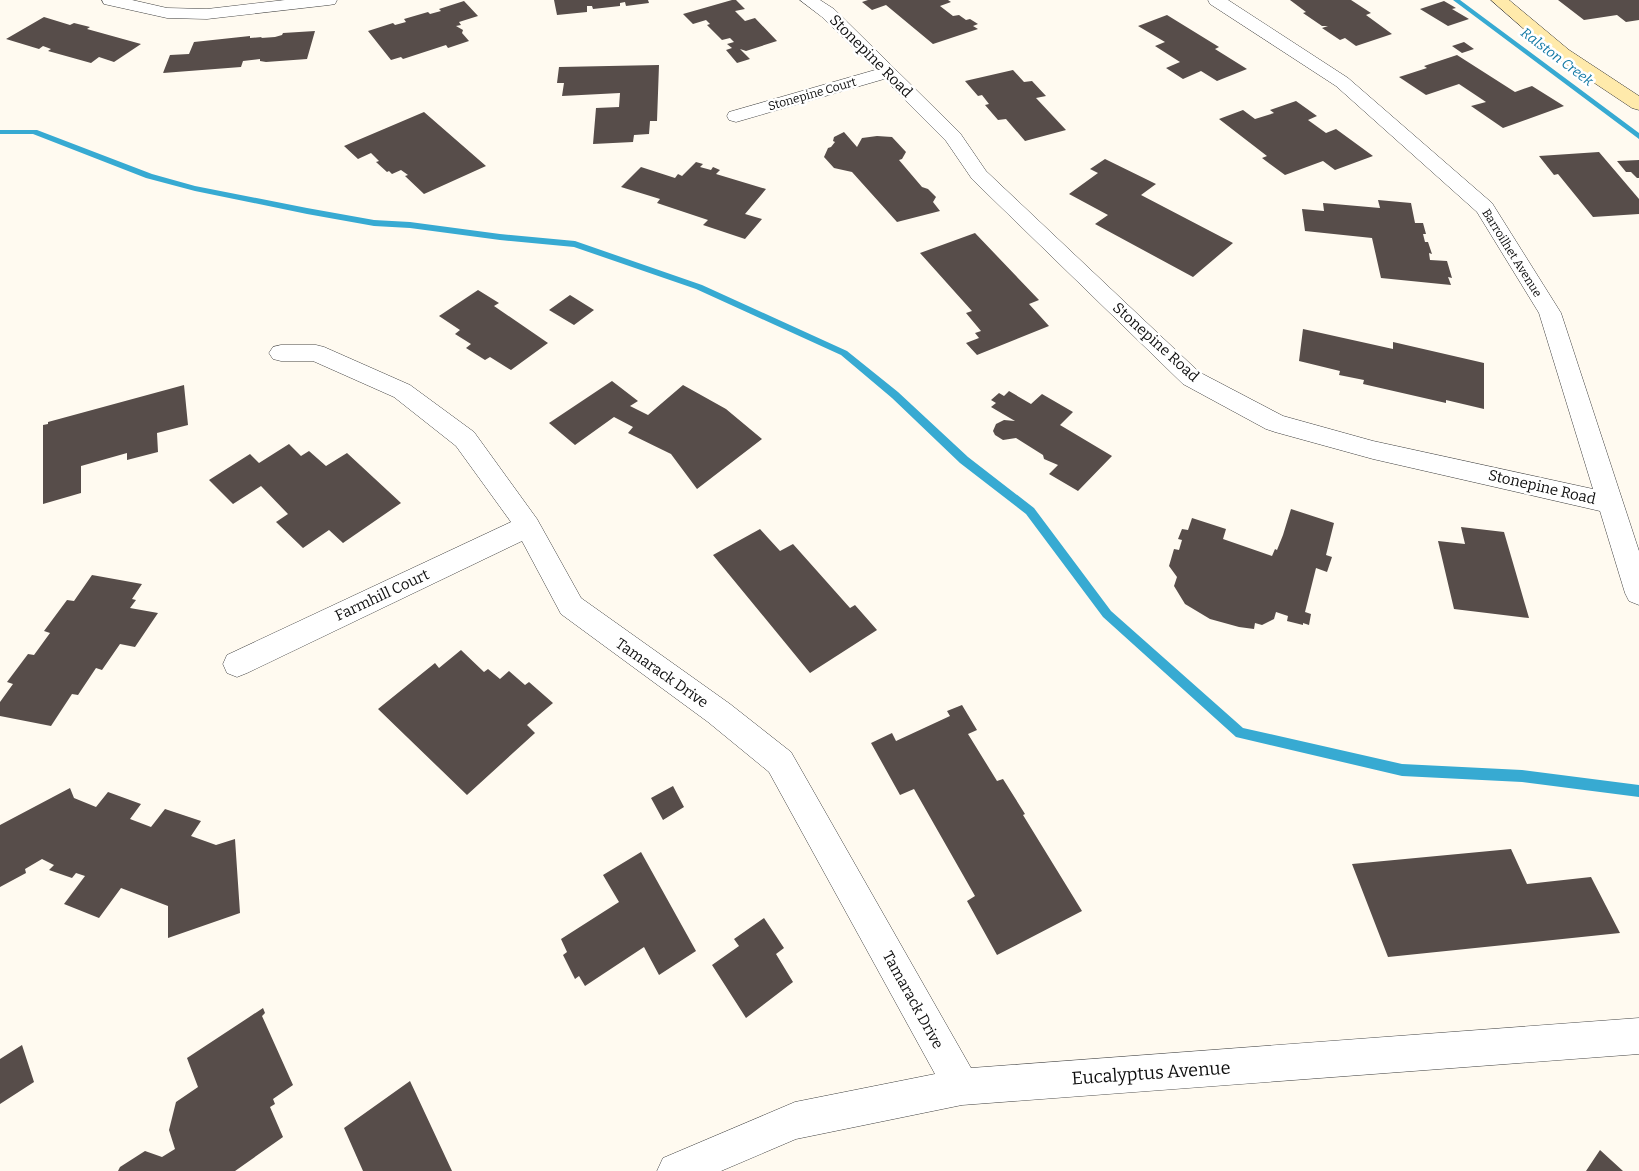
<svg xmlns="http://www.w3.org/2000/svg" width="1639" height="1171" viewBox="0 0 1639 1171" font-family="Bitter,serif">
	<rect width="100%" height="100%" fill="#fffaf0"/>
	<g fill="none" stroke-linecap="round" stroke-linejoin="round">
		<path fill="#37aad2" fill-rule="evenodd" d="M 1453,0 L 1460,0 L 1639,133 L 1639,139 Z
			M 0,130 L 37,130 L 152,174 L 195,186 L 307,208 L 374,220 L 410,222 L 500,234 L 575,241 L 702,285 L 847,351 L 898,392 L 968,457 L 1034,508 L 1111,611 L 1243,728 L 1402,764 L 1522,770 L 1639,785 L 1639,797 L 1522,782 L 1402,776 L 1236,737 L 1103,617 L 1026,514 L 960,463 L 892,398 L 841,355 L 696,289 L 574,247 L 500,240 L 410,228 L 374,226 L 307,214 L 195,191 L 146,178 L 33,134 L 0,134 Z"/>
	</g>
	<path fill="#574d4a" d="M 554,0 L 648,0 L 649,3 L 626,6 L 625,2 L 620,3 L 620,6 L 593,9 L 592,6 L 587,6 L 587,12 L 557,15 Z
		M 732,0 L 736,0 L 745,9 L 735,11 L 745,21 L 755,18 L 777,41 L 746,51 L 740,49 L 750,59 L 737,63 L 726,50 L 732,48 L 727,44 L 734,42 L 730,38 L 722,40 L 707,25 L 710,24 L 706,20 L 693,24 L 683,14 Z
		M 868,0 L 948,0 L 951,2 L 940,6 L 953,16 L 959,15 L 966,20 L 970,19 L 978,24 L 973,26 L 978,29 L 933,44 L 886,5 L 872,10 L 862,2 Z
		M 1290,0 L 1351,0 L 1371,13 L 1366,15 L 1392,34 L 1356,46 L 1345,38 L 1340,40 L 1322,28 L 1328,26 L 1322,26 L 1303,13 L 1306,12 Z
		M 1558,0 L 1639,0 L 1639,20 L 1626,22 L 1617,15 L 1584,20 Z
		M 464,1 L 478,16 L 459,22 L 461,25 L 456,26 L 463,30 L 462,33 L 469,41 L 448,48 L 446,45 L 403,59 L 401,57 L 391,60 L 368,31 L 393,23 L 395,25 L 406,22 L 404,19 L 428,12 L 430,14 L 441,11 L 439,9 Z
		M 1444,1 L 1456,8 L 1452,9 L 1469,19 L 1448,26 L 1420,9 Z
		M 1167,15 L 1219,47 L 1215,49 L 1247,69 L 1217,81 L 1201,71 L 1183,79 L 1166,68 L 1180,62 L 1155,46 L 1165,42 L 1138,26 Z
		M 44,17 L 70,25 L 74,23 L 90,27 L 87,29 L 141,44 L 114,62 L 99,57 L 91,63 L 48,51 L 51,49 L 43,46 L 39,49 L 6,39 Z
		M 315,31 L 307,59 L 266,62 L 260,61 L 260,59 L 243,61 L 241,67 L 163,73 L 170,55 L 189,54 L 194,42 L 250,36 L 250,38 L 262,37 L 261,38 L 275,37 L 282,35 L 283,33 Z
		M 1464,42 L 1474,49 L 1462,53 L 1452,46 Z
		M 1457,55 L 1515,92 L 1532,86 L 1564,106 L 1503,128 L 1471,106 L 1486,102 L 1459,84 L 1426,95 L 1399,77 L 1427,68 L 1424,66 Z
		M 659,65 L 657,121 L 650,121 L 649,134 L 634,135 L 633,142 L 593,144 L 596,108 L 619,107 L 620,93 L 562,96 L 564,83 L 557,83 L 559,67 Z
		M 1013,70 L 1024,82 L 1032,81 L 1046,96 L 1036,98 L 1066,130 L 1025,141 L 1006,119 L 998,120 L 985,105 L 989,104 L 982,95 L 978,96 L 965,81 Z
		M 1296,101 L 1317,116 L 1308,120 L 1326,133 L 1336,129 L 1373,156 L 1335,170 L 1323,161 L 1285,175 L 1262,158 L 1267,156 L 1219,119 L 1243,110 L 1255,119 L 1274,113 L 1270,110 Z
		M 424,112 L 486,166 L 424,194 L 405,176 L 408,175 L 401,170 L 392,174 L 389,171 L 387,172 L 376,162 L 379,161 L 371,153 L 358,159 L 344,146 Z
		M 844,132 L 857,147 L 862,138 L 877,136 L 892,137 L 906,152 L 902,159 L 899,160 L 922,187 L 928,189 L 936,197 L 933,202 L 940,211 L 897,222 L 852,172 L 834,168 L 824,157 L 828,148 L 831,147 L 835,142 L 833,141 L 834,137 Z
		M 1599,152 L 1639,199 L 1639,214 L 1593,217 L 1558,174 L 1554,175 L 1539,156 Z
		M 1105,159 L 1156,184 L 1141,195 L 1233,243 L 1193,277 L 1095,224 L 1108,215 L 1069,194 L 1098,173 L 1090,169 Z
		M 1639,160 L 1639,178 L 1637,178 L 1631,172 L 1626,172 L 1617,161 Z
		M 696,162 L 703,164 L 700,167 L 711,170 L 713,167 L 720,170 L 716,174 L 766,189 L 745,214 L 762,219 L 745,239 L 703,225 L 708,220 L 657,203 L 660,199 L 621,187 L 641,167 L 675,178 L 678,174 L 682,176 Z
		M 1378,200 L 1411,203 L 1415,223 L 1423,223 L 1426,234 L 1423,234 L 1425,242 L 1428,242 L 1432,254 L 1429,253 L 1430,260 L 1447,261 L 1452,278 L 1448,277 L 1451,285 L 1381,278 L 1372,238 L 1305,231 L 1302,209 L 1324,211 L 1323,203 L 1380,208 Z
		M 975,233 L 1039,300 L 1029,304 L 1049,326 L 977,355 L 966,343 L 979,338 L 975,333 L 981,331 L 966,313 L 972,311 L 920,253 Z
		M 478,290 L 499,303 L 494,306 L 548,343 L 511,370 L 490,357 L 485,360 L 466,348 L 471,344 L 455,334 L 460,330 L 439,316 Z
		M 570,295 L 594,310 L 574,325 L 549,310 Z
		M 1303,329 L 1393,349 L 1393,342 L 1484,363 L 1484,409 L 1446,400 L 1446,403 L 1363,384 L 1364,380 L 1339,375 L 1340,371 L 1299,361 Z
		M 612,381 L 638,401 L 630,406 L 648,415 L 683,385 L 726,409 L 762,439 L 697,489 L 671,454 L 628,433 L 633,427 L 614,417 L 575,445 L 549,423 Z
		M 184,385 L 188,425 L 157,433 L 158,452 L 127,460 L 127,453 L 81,466 L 81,493 L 43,504 L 43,425 L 48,424 L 48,422 Z
		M 1009,391 L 1031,404 L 1042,394 L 1073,412 L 1060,425 L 1112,456 L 1078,491 L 1049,474 L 1058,465 L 1044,459 L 1043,455 L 1016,438 L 1003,440 L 995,435 L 993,431 L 996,424 L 1004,420 L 1015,421 L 991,407 L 996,403 L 991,400 L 999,393 L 1004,396 Z
		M 289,444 L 301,456 L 309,451 L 326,466 L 347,453 L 401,503 L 343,543 L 329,530 L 303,548 L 276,522 L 288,514 L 261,486 L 233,504 L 209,480 L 250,454 L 259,463 Z
		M 1291,509 L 1334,523 L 1326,555 L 1332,557 L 1327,572 L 1316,568 L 1305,612 L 1311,614 L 1309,625 L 1303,623 L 1303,625 L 1287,621 L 1288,616 L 1276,612 L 1274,619 L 1262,625 L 1255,623 L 1254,629 L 1239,627 L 1210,619 L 1185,604 L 1174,586 L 1177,577 L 1169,566 L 1174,549 L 1179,550 L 1182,540 L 1178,539 L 1182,529 L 1188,530 L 1192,518 L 1226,529 L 1223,539 L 1272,556 L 1275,549 L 1277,550 L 1283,535 Z
		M 1461,527 L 1504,532 L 1529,618 L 1454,609 L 1438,541 L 1465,544 Z
		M 760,529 L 780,551 L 793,544 L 850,608 L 855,605 L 877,630 L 810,673 L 713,555 Z
		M 92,575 L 142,584 L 132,599 L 136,600 L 130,608 L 158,613 L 135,647 L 120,644 L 102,670 L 96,668 L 78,695 L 72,694 L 51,726 L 0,716 L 0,702 L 13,684 L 7,682 L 28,654 L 34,655 L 50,633 L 44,631 L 67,600 L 74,601 Z
		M 461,650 L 484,672 L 488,669 L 500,679 L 509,671 L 525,685 L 529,682 L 553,703 L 527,725 L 535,733 L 467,795 L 378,709 L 435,663 L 439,668 Z
		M 962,705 L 977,730 L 968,734 L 997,781 L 1003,779 L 1025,814 L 1023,815 L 1082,911 L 997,955 L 967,901 L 975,896 L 914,789 L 900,795 L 871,743 L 892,733 L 896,741 L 950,716 L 947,711 Z
		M 673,786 L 684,807 L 663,820 L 651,798 Z
		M 70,788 L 74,798 L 96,807 L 108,792 L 141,804 L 130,819 L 151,827 L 165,809 L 201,821 L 191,836 L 216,845 L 235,839 L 240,913 L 168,938 L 168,906 L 121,888 L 99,918 L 64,904 L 85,876 L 76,873 L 72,878 L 49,870 L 54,865 L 42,859 L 25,869 L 26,873 L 0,887 L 0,825 Z
		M 1511,849 L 1527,884 L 1591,877 L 1620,933 L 1388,957 L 1352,864 Z
		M 641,852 L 696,951 L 659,975 L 644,947 L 585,986 L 579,976 L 575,979 L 563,955 L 567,952 L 561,939 L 619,902 L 603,875 Z
		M 764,918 L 784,948 L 776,954 L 793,982 L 746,1018 L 712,965 L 739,946 L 734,939 Z
		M 263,1008 L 265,1013 L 262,1016 L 293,1085 L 273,1099 L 275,1104 L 270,1107 L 283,1137 L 235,1171 L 118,1171 L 120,1167 L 145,1151 L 162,1157 L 175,1149 L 169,1130 L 176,1102 L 198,1087 L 187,1058 Z
		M 22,1045 L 34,1082 L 0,1104 L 0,1059 Z
		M 410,1081 L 452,1171 L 363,1171 L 344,1128 Z
		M 1600,1150 L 1623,1171 L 1586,1171 Z"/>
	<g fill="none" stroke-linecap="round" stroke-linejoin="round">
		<defs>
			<path id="street" d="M 102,0 L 132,0 L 167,8 L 207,9 L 285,0 L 337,0 L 335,4 L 329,5 L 207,19 L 167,18 L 104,4 Z
				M 800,0 L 820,0 L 834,9 L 960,133 L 986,171 L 1199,372 L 1283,416 L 1373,441 L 1593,489 L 1539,313 L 1477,212 L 1336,86 L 1210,4 L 1208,0 L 1228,0 L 1348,78 L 1492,203 L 1561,313 L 1639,551 L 1639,605 L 1629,601 L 1625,593 L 1600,511 L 1373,459 L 1275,432 L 1266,429 L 1183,384 L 972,179 L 946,141 L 884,79 L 743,120 L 736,122 L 729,120 L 727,116 L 729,112 L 875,70 L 822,17 Z
				M 281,345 L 316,345 L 324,347 L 410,385 L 474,432 L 537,519 L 581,598 L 730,704 L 791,752 L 971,1068 L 1639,1018 L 1639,1054 L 962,1105 L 796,1139 L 721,1171 L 657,1171 L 663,1158 L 795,1102 L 935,1074 L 769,772 L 708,722 L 561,614 L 522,541 L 247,673 L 237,677 L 227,673 L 223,664 L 227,655 L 511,522 L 456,446 L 394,397 L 313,361 L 281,361 L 273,359 L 269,353 L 273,347 Z"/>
			<path id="secondary" d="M 1491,0 L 1509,0 L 1569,50 L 1639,96 L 1639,110 L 1632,108 L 1557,58 Z"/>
		</defs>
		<use href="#street" stroke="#414141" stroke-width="1"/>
		<use href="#secondary" stroke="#303030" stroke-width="1"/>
		<use href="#street" fill="#fff" fill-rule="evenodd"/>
		<use href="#secondary" fill="#ffeaab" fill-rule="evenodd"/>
	</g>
	<g text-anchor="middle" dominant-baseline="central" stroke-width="5" stroke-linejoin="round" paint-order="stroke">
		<g font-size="12" fill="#0e0e0e" stroke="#fff">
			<text transform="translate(812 94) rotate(-16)">Stonepine Court</text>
			<text transform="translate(1512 253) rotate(58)">Barroilhet Avenue</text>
		</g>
		<g font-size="14" font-style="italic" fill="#1379a5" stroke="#fff">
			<text transform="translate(1557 57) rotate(37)">Ralston Creek</text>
		</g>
		<g font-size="15" fill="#0e0e0e" stroke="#fff">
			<text transform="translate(871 56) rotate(45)">Stonepine Road</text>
			<text transform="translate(1156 342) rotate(42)">Stonepine Road</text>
			<text transform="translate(1542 487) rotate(13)">Stonepine Road</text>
			<text transform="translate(382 595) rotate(-25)">Farmhill Court</text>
			<text transform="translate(662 673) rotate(35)">Tamarack Drive</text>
			<text transform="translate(913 1000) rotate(61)">Tamarack Drive</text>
		</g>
		<g font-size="18" fill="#0e0e0e" stroke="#fff">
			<text transform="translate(1151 1073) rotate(-4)">Eucalyptus Avenue</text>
		</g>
	</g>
</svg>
